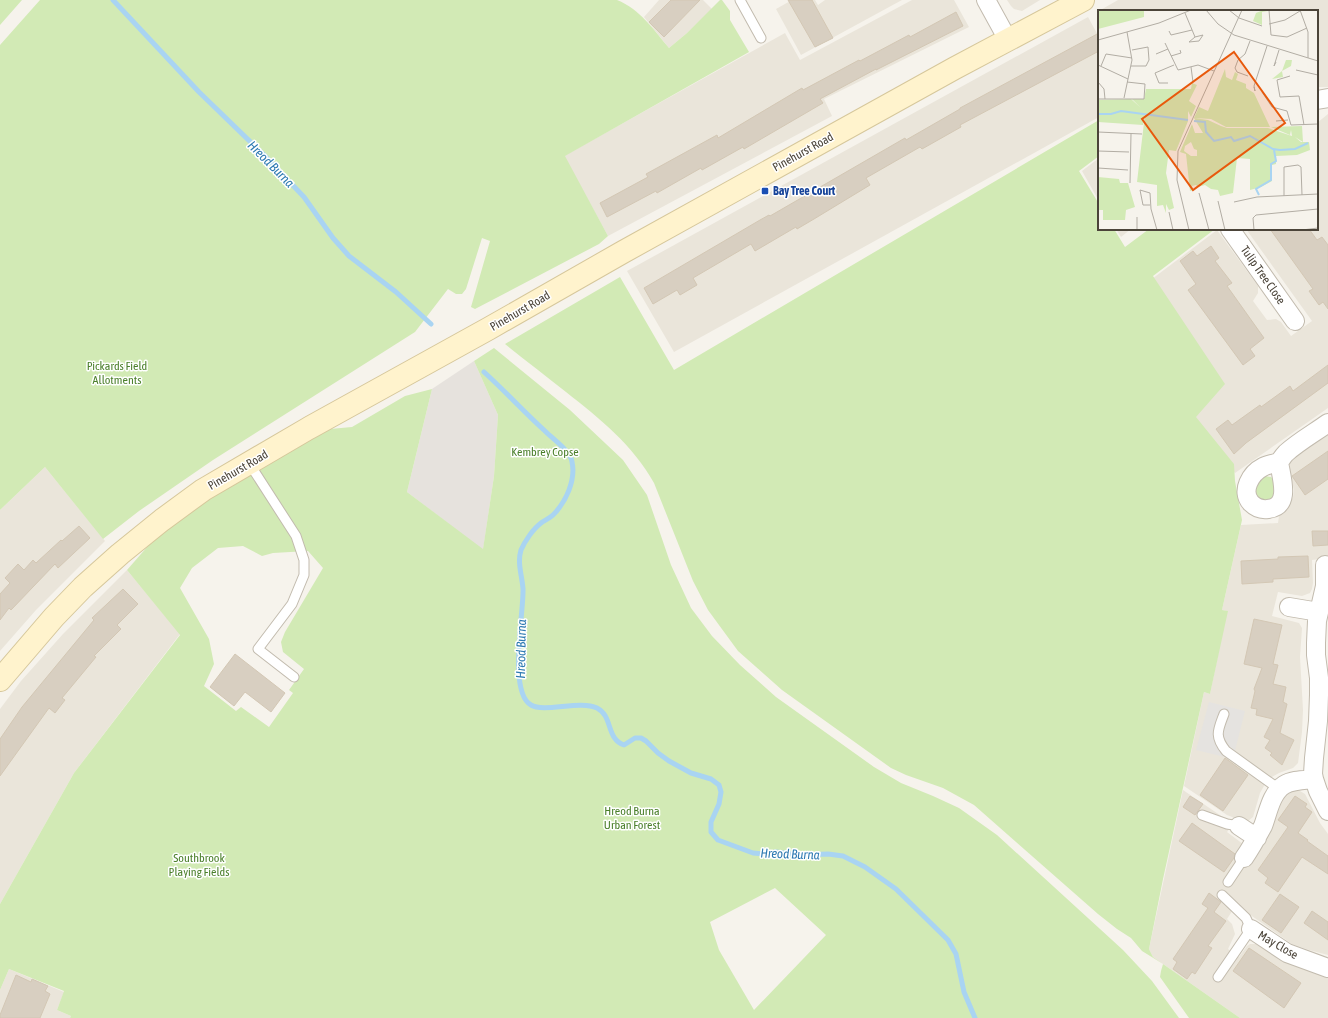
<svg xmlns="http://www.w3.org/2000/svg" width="1328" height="1018" viewBox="0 0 1328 1018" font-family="'Asap Condensed',sans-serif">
	<rect width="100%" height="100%" fill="#f6f3ec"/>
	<path fill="#eae5da" d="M 659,0 L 703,0 L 712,9 L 687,33 L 669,48 L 644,17 Z
		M 792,0 L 815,0 L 818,5 L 825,0 L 902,0 L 801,55 L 776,9 Z
		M 912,0 L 954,0 L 969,27 L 824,99 L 832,116 L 608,236 L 564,156 L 785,33 L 800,60 Z
		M 1007,0 L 1040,0 L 1022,11 L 1014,9 L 1011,6 Z
		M 1118,0 L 1328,0 L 1328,87 L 1317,87 L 1317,11 L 1099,11 L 1099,15 L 1097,12 Z
		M 1088,17 L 1099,37 L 1099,117 L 674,352 L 627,271 Z
		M 1328,114 L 1328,408 L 1235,473 L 1189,411 L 1224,385 L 1152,279 L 1217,230 L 1258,286 L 1258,293 L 1253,301 L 1267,320 L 1276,319 L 1281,322 L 1291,336 L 1312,321 L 1246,229 L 1317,229 L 1317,123 Z
		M 1099,158 L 1099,201 L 1082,171 Z
		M 1116,229 L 1131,229 L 1121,237 Z
		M 1328,431 L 1328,558 L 1312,560 L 1313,583 L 1312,589 L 1310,593 L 1302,596 L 1278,592 L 1272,616 L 1299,623 L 1302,628 L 1300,657 L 1303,710 L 1302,732 L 1298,763 L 1293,768 L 1279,773 L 1268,779 L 1260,793 L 1253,817 L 1248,821 L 1245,822 L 1227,815 L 1184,786 L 1204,692 L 1210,694 L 1227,611 L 1222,610 L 1241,525 L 1278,523 L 1279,516 L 1288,507 L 1293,497 L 1294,490 L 1289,469 L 1291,459 Z
		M 45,467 L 105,541 L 36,610 L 0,651 L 0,510 Z
		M 127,570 L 180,634 L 74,773 L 0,904 L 0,709 L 21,681 L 63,634 Z
		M 1183,790 L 1233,824 L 1227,832 L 1243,844 L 1277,802 L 1291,791 L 1300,791 L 1305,794 L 1320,823 L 1328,834 L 1328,955 L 1309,950 L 1292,944 L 1236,905 L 1227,919 L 1232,924 L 1235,934 L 1228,949 L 1239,957 L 1247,946 L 1250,944 L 1258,944 L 1328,976 L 1328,1018 L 1240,1018 L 1153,957 L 1149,949 Z
		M 9,969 L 64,992 L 57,1010 L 71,1016 L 70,1018 L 0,1018 L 0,990 Z"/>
	<path fill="#e6e2dd" d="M 474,361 L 498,415 L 494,476 L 483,550 L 407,492 L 432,389 Z"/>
	<path fill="#d2eab5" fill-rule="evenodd" d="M 0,0 L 22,0 L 0,25 Z
		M 40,0 L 617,0 C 640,9 654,30 669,48 L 687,33 L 720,0 L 722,0 L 730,11 L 730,20 L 749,52 L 565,156 L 608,236 L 599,244 L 475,309 L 471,307 L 490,241 L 482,238 L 466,289 L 462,294 L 456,294 L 448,289 L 415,332 L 213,460 L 139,511 L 103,539 L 45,467 L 0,510 L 0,45 Z
		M 1099,120 L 1099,156 L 1079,171 L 1099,204 L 1099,229 L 1114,229 L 1125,247 L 1149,229 L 1215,229 L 1153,276 L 1225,384 L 1196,417 L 1234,464 L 1235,481 L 1242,520 L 1222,610 L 1228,611 L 1210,694 L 1204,692 L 1163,879 L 1149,949 L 1153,957 L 1240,1018 L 1189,1018 L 1160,977 L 1161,971 L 1163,964 L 1142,951 L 1131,938 L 1117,929 L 1098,914 L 974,805 L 943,788 L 906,775 L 891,768 L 782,690 L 738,651 L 708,610 L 693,581 L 654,483 C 633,445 599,418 566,392 C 546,376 525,360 505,344 L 620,277 L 674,370 Z
		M 494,348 L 570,410 L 623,460 L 647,495 L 671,565 L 691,608 L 712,636 L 740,665 L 776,697 L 874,767 L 901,783 L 933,796 L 959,808 L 997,835 L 1123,950 L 1152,981 L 1179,1018 L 70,1018 L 71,1016 L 57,1010 L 64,991 L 9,969 L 0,990 L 0,904 L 74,773 L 180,635 L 127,570 L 162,530 L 219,491 L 264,467 L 319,430 L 352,427 L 405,396 L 432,389 L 407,492 L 483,549 L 494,476 L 498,415 L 474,361 ZM 243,546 L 262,556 L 273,553 L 308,551 L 323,568 L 285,632 L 281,642 L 283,652 L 304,669 L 289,690 L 293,693 L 269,727 L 241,707 L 236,711 L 204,686 L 214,664 L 209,639 L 180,588 L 192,568 L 218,548 ZM 775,888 L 826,935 L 754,1010 L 719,950 L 710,922 Z
		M 1264,476 L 1271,477 L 1275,481 L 1276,496 L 1266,502 L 1254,497 L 1252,489 Z"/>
	<path fill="#e5e3e0" d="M 1209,702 L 1245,711 L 1233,759 L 1196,750 Z"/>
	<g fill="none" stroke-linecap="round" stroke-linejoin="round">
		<path stroke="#a9d4f2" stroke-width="5" d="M 113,0 L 199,92 L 264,155 L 304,197 L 333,238 L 349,256 L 396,292 L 431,324
			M 484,372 C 505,391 524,412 545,431 C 552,438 561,444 567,452 C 569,454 572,459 572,462 C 576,480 566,502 553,515 C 550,518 545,520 541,523 C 533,529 525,541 521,550 C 517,563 522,575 523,589 C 524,612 508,692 531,705 C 544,713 580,700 597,708 C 613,716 606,739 624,745 L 635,738 L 641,738 L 646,741 L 658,753 L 669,761 L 691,773 L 711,779 L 719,785 L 721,792 L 719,804 L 711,822 L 711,832 L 718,840 L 753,853 L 765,854 L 776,852 L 801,855 L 828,854 L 843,856 L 865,867 L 896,889 L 948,940 L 956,954 L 964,992 L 975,1018"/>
	</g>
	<path fill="#d8cfc1" stroke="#d3c7b4" d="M 671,0 L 700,0 L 664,37 L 649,22 Z
		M 788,0 L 812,0 L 833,38 L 815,47 Z
		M 956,12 L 963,26 L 876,70 L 876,69 L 820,99 L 823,103 L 744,149 L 743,147 L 702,170 L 701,168 L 657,193 L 656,191 L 607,217 L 600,203 L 648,177 L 646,174 L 717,135 L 718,138 L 802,88 L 803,90 L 859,60 L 860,61 L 909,35 L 910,37 Z
		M 1099,33 L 1099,51 L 960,125 L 961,127 L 922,149 L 920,147 L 866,178 L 870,185 L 814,219 L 797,229 L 796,227 L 755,251 L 751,244 L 693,278 L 697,285 L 680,295 L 677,290 L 653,304 L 644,288 L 760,220 L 769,215 L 770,216 L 905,138 L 906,140 L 960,109 L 960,108 Z
		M 1270,229 L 1309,229 L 1317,240 L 1322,237 L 1328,245 L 1328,309 L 1323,302 L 1319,305 L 1309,291 L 1313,289 Z
		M 1211,246 L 1219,258 L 1215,261 L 1232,283 L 1227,286 L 1264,338 L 1250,349 L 1255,356 L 1243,365 L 1188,290 L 1196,284 L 1180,261 L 1193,251 L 1197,256 Z
		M 1328,365 L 1328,383 L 1246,443 L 1234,454 L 1216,429 L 1228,420 L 1232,425 L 1260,405 L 1261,407 L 1290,386 L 1293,391 Z
		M 1328,451 L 1328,479 L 1305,495 L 1292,476 Z
		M 79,526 L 90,538 L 58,568 L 55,564 L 11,610 L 9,608 L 0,620 L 0,594 L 10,583 L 5,578 L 18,564 L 24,570 L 33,560 L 36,563 L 61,540 L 62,541 Z
		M 1312,531 L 1328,531 L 1328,545 L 1313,546 Z
		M 1308,556 L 1309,577 L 1273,579 L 1273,582 L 1242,584 L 1241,561 L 1278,559 L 1278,557 Z
		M 123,589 L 138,604 L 117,625 L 121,629 L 94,656 L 96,657 L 62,698 L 65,700 L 55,713 L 49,708 L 0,776 L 0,739 L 22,707 L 94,620 L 92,618 Z
		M 1254,619 L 1282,625 L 1273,664 L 1278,665 L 1273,684 L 1286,687 L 1283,702 L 1287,704 L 1280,733 L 1294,740 L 1282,765 L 1270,755 L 1272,753 L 1265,748 L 1270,740 L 1264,737 L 1273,719 L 1256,715 L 1257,709 L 1251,708 L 1255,691 L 1254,689 L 1262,668 L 1244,664 Z
		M 235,654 L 285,693 L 271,712 L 245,692 L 234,706 L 210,687 Z
		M 1225,758 L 1248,775 L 1223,811 L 1200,795 Z
		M 1190,796 L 1203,804 L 1195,815 L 1183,807 Z
		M 1295,796 L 1307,804 L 1305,807 L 1312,812 L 1298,833 L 1308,840 L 1307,841 L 1328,856 L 1328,874 L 1302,857 L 1278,892 L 1265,883 L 1268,878 L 1258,870 L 1288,827 L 1278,820 Z
		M 1192,823 L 1235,854 L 1234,858 L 1224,872 L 1179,841 Z
		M 1209,893 L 1221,902 L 1214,912 L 1226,921 L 1208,946 L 1212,948 L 1195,974 L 1192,972 L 1187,979 L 1173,969 L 1177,962 L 1173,959 L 1208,908 L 1202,904 Z
		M 1280,894 L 1299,907 L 1281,933 L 1262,920 Z
		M 1312,911 L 1328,922 L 1328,940 L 1304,923 Z
		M 1249,948 L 1301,983 L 1284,1008 L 1233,971 Z
		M 16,975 L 31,982 L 32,979 L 48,986 L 45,991 L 50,994 L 40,1018 L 0,1018 L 0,1015 Z"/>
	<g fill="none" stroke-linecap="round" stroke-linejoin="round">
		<defs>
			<path id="lane" d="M 740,0 L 761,38
				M 249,463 L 296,536 L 304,560 L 304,575 L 292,604 L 258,649 L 294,677
				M 1224,714 C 1218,730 1214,736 1226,751 L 1279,789
				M 1202,815 L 1227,824 L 1239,826
				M 1228,882 L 1244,858
				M 1218,977 L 1251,929 L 1246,918 L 1222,895"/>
			<path id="street" d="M 986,0 L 1008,40
				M 1317,100 L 1328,98
				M 1230,229 L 1295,321
				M 1279,462 C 1281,477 1292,506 1268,509 C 1261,510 1255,507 1251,503 C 1240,491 1251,473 1263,467 C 1268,464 1276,464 1280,461 C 1282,458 1283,456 1286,453 C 1298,442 1314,433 1328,423
				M 1325,565 L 1325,586 L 1317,621 L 1316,643 L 1316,655 L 1319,678 L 1319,695 L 1318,721 L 1314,758 L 1313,774 L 1314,779 L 1318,791 L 1328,811
				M 1289,607 L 1319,612
				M 1239,826 L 1257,838
				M 1244,858 C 1251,848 1257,837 1263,826 C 1268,813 1271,793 1284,785 C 1292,780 1304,780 1314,779
				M 1251,929 L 1287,953 L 1328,968"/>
			<path id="secondary" d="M 0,680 L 54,617 L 83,587 L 120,554 L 162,520 L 203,490 L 309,428 L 488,329 L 623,252 L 955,68 L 1083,0"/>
		</defs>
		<use href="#lane" stroke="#c2bbae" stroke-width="11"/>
		<use href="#street" stroke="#c2bbae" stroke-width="20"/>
		<use href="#secondary" stroke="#d6c79b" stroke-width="24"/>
		<use href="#lane" stroke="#fff" stroke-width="9"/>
		<use href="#street" stroke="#fff" stroke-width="18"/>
		<use href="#secondary" stroke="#fff3cd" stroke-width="22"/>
	</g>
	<rect fill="#1a4fb4" stroke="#fff" stroke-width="1.5" x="761" y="187" width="8" height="8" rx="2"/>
	<g text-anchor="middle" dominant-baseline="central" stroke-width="3" stroke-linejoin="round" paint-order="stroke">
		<g font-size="12" fill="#4b4439" stroke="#fff">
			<text transform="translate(803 152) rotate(-29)">Pinehurst Road</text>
			<text transform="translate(1263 275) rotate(55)">Tulip Tree Close</text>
			<text transform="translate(520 311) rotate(-30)">Pinehurst Road</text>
			<text transform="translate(238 470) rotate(-30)">Pinehurst Road</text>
			<text transform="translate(1278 945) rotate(30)">May Close</text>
		</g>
		<g font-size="12" font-weight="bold" fill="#164399" stroke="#fff" text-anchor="start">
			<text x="773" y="191">Bay Tree Court</text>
		</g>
		<g font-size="12" fill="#4a7f2a" stroke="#fff">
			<text x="117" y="366">Pickards Field<tspan x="117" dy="14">Allotments</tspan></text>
			<text x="545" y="452">Kembrey Copse</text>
			<text x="632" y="811">Hreod Burna<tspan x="632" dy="14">Urban Forest</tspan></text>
			<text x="199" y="858">Southbrook<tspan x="199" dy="14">Playing Fields</tspan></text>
		</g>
		<g font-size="13" font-style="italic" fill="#2e7ab2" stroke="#fff">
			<text transform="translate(271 164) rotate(45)">Hreod Burna</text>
			<text transform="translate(521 649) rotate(-89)">Hreod Burna</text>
			<text transform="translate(790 854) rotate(2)">Hreod Burna</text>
		</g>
	</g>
	<g transform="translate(1098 10)">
		<rect width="220" height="220" fill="#f6f3ec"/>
		<path d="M 0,0 L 46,0 L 46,7 L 0,19 ZM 163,1 L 170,1 L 164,2 L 164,15 L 155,11 L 158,3 ZM 188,50 L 194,50 L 193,56 L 184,61 L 185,67 L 174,69 L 184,61 ZM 127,59 L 128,67 L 134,70 L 137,62 L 140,64 L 138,70 L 148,74 L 148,78 L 156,83 L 172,117 L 204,116 L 205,132 L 197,127 L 203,132 L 211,132 L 212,140 L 199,145 L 178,146 L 178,154 L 174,155 L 174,171 L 163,177 L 152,180 L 152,149 L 139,148 L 135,183 L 122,186 L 120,180 L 113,179 L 107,175 L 100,177 L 98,175 L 94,176 L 95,180 L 92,181 L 88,144 L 82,142 L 94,114 L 97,123 L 105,123 L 96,108 L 110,110 L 123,116 L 129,118 L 170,118 L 194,126 L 193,120 L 192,125 L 173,117 L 128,117 L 113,109 L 96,108 L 101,97 L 110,101 ZM 93,132 L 96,139 L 99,140 L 99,146 L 93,146 L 86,141 L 87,136 ZM 94,73 L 99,75 L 91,91 L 98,96 L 93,107 L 90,101 L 90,111 L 78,141 L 71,140 L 68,163 L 76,198 L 71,200 L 68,194 L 68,203 L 65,195 L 59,196 L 59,175 L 39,172 L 47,104 L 45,115 L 0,112 L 0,90 L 33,89 L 43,98 L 34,89 L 46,89 L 48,79 L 93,79 ZM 0,167 L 21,169 L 22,173 L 30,173 L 37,197 L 28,200 L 27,210 L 5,210 L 5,200 L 0,200 Z" fill="#d2eab5" fill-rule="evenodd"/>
		<path fill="none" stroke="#a9d4f2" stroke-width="2" d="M 0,104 L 13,104 L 23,101 L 90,110M 96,111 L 107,112 L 108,122 L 116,131 L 133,127 L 136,131 L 152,126 L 175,139 L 182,140 L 197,139 L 210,133M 161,185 L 158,179 L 173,170 L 173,154 L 178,151 L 176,140"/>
		<path fill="none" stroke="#b2ada4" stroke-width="1" d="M 108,0 L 120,14 L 136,25 L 220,51M 131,0 L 141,8 L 164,16M 171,0 L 173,25 L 189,27 L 209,18M 202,0 L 210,22 L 210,48M 87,3 L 97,27 L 105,25 L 101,31 L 91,32 L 97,27M 171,14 L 187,10 L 202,1M 71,21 L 73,25 L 94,20M 0,30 L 61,13 L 93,0M 67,33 L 80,60 L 100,55 L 116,61M 58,44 L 70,39M 73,46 L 83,43 L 82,40M 178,52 L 176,56 L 181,40M 0,55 L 30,69M 3,56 L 8,44 L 34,48M 33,56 L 48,56 L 51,50 L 50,37 L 34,40M 93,57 L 95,72M 198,60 L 220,65M 150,66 L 139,62 L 137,58 L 140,50 L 147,44 L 152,31M 192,66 L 179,70 L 182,87 L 201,86 L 206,115M 0,72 L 6,79 L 7,89M 70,73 L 61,73 L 57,63 L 76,55M 156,77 L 157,81 L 156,76 L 169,36M 164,82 L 174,97 L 189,101 L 193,115 L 220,114M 26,88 L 34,50 L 29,22M 0,89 L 46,89 L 47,74 L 29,72M 178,111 L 190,110M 0,122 L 44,124M 0,141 L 31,142M 0,158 L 30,160M 32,173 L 33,124M 101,183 L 111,220M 186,186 L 186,157 L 200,155 L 203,157 L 204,185M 120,191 L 127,220M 136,192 L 159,187 L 220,184M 52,195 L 45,195 L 42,180 L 52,183 L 53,199 L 59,220M 71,202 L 75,220M 39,207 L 39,220M 91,220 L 79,170 L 80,141 L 144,0M 156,220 L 155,208 L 158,205 L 220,199M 204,220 L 220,218"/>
		<path fill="#e8590c" fill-opacity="0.15" stroke="#e8590c" stroke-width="2" d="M 136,42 L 187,113 L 95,180 L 44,109 Z"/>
		<rect width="220" height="220" fill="none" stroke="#4b4439" stroke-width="2"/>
	</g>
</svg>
